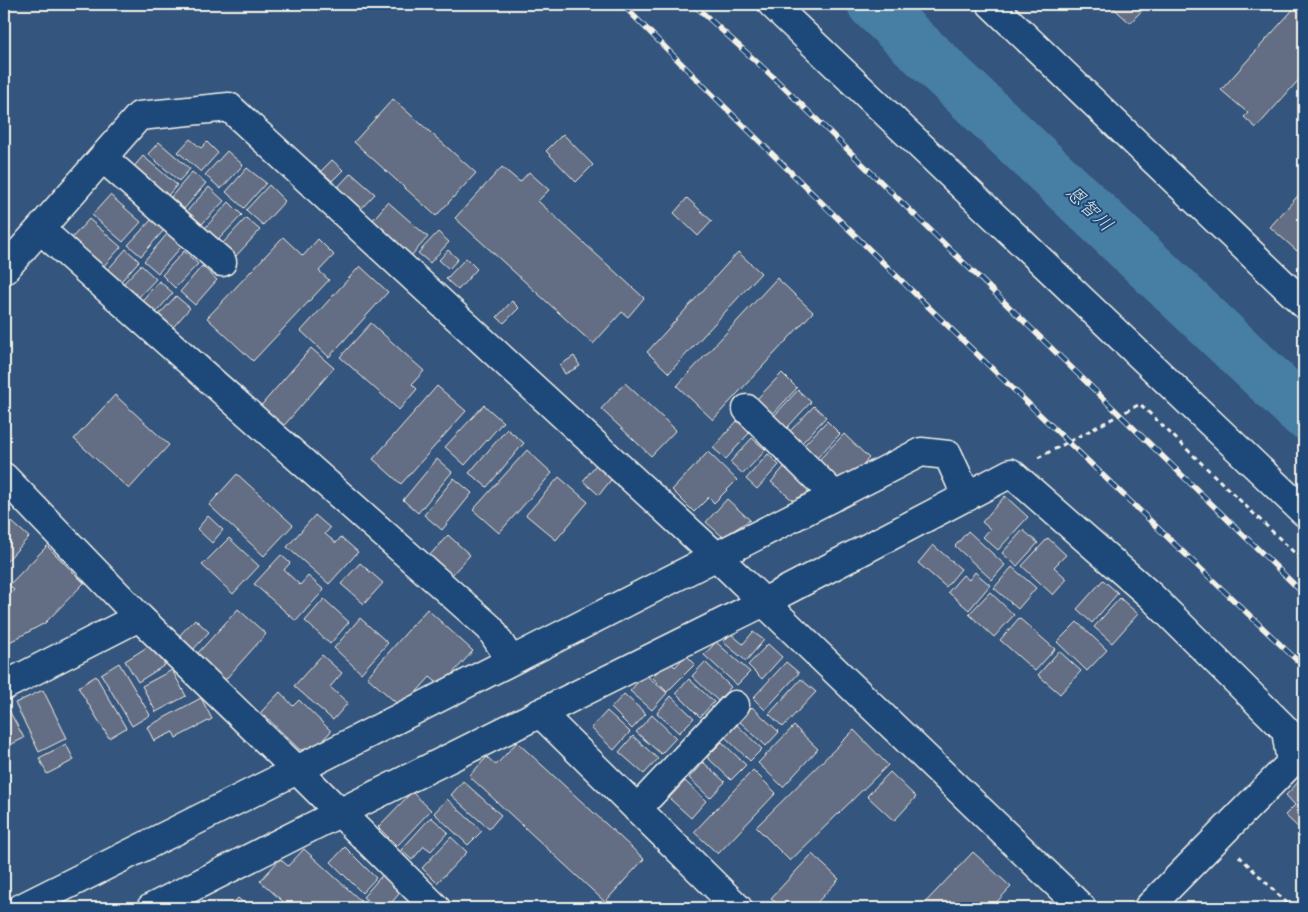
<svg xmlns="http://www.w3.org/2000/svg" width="1308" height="912" viewBox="0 0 1308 912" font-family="'Balsamiq Sans','Klee One',sans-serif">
	<rect width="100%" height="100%" fill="#34557d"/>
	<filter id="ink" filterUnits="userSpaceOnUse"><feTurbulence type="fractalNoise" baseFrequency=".02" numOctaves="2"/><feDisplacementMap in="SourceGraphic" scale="10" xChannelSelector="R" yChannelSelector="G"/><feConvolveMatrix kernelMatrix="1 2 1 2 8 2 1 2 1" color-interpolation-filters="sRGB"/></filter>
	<g filter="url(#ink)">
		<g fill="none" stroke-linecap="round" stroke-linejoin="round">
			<path stroke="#477ea3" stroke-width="52" d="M 873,4 L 1304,413"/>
		</g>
		<path fill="#646e84" stroke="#f4f1e8" d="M 1109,4 L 1148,4 L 1130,23 Z
			M 1298,4 L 1304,4 L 1304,74 L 1256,128 L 1244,117 L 1248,113 L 1221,90 Z
			M 393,99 L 476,173 L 436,216 L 354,142 Z
			M 563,134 L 593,165 L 576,182 L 546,151 Z
			M 190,139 L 201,148 L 207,142 L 218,153 L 201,172 L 178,152 Z
			M 159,142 L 190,169 L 179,181 L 148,154 Z
			M 227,151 L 243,165 L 221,189 L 205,175 Z
			M 143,156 L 177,185 L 165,199 L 131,170 Z
			M 332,160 L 343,170 L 332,181 L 321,171 Z
			M 502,167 L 520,182 L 529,172 L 549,190 L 538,201 L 644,298 L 628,317 L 622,312 L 593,344 L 455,218 Z
			M 247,168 L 266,183 L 244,208 L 226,192 Z
			M 192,172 L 206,183 L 184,209 L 171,197 Z
			M 351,173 L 375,194 L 358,212 L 335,190 Z
			M 269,185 L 285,201 L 263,225 L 246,210 Z
			M 209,187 L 224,201 L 202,224 L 187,211 Z
			M 1304,189 L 1304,243 L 1297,251 L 1270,227 Z
			M 110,195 L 141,222 L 123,242 L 92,215 Z
			M 687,198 L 712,221 L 698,236 L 674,213 Z
			M 229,202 L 242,215 L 218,240 L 205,228 Z
			M 388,202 L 428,237 L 410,257 L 371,222 Z
			M 246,218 L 260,230 L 235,257 L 221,245 Z
			M 89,219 L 121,247 L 101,269 L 69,241 Z
			M 152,219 L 164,230 L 141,256 L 128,245 Z
			M 438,232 L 449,242 L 430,263 L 418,253 Z
			M 168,233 L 182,246 L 158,273 L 144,261 Z
			M 283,237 L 303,256 L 318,239 L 334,255 L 319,271 L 329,280 L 253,361 L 207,318 Z
			M 126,249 L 139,261 L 116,287 L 103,275 Z
			M 448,250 L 458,259 L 449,269 L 439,260 Z
			M 184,251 L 198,264 L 175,288 L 162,275 Z
			M 738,252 L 761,273 L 669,373 L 647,352 Z
			M 466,258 L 477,269 L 458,290 L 446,279 Z
			M 141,265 L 156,279 L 134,302 L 119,288 Z
			M 202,266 L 217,280 L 195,305 L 180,292 Z
			M 360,266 L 388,292 L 329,357 L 301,331 Z
			M 777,278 L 813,312 L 713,420 L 677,386 Z
			M 159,281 L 173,293 L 151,318 L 138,305 Z
			M 176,296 L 190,308 L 168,333 L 154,320 Z
			M 512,301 L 519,308 L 504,323 L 497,317 Z
			M 371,323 L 424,371 L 412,384 L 417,389 L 399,410 L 340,357 Z
			M 311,348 L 334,368 L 281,429 L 258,409 Z
			M 574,356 L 580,366 L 565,374 L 560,365 Z
			M 782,373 L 797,388 L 772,415 L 756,400 Z
			M 625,383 L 676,430 L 651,456 L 601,409 Z
			M 437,386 L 466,411 L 401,484 L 373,459 Z
			M 798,390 L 811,402 L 786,429 L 773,417 Z
			M 115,395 L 169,445 L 129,489 L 74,439 Z
			M 484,405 L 503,422 L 465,465 L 445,447 Z
			M 814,406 L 826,417 L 802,443 L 790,431 Z
			M 737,421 L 750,432 L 726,459 L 713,448 Z
			M 827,421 L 840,434 L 817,458 L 804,445 Z
			M 507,429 L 524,443 L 487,487 L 469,473 Z
			M 844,434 L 869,458 L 840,488 L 815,464 Z
			M 752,438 L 766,450 L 743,474 L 730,462 Z
			M 527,450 L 552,473 L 499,533 L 473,510 Z
			M 708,452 L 737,480 L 714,503 L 709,497 L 694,512 L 672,490 Z
			M 768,454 L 779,465 L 757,489 L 746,479 Z
			M 437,459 L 452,472 L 418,513 L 403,500 Z
			M 598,462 L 614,476 L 599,495 L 583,481 Z
			M 784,467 L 810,489 L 797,504 L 771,482 Z
			M 237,474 L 293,525 L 264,556 L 209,505 Z
			M 559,477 L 588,502 L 556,540 L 526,515 Z
			M 454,478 L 472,493 L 442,530 L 424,515 Z
			M 1005,496 L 1028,517 L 998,550 L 983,537 L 990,529 L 982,522 Z
			M 727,499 L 750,520 L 723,537 L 706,522 Z
			M 4,515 L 29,537 L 4,564 Z
			M 315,515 L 330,528 L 325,534 L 336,543 L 341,537 L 358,552 L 329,584 L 287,547 Z
			M 208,516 L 223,530 L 212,543 L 197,529 Z
			M 1023,530 L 1038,543 L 1017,566 L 1002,553 Z
			M 968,531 L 1005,565 L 992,580 L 955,546 Z
			M 448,535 L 470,555 L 450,577 L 428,557 Z
			M 229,538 L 259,566 L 233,594 L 202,565 Z
			M 1048,538 L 1066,555 L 1054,567 L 1067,579 L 1053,595 L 1022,566 Z
			M 933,545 L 961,569 L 946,587 L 918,563 Z
			M 47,546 L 84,583 L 45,623 L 4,645 L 4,600 L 14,590 L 9,585 Z
			M 281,555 L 290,563 L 284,570 L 300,585 L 308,576 L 324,590 L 296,621 L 254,584 Z
			M 360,563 L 383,583 L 364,604 L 341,584 Z
			M 1012,567 L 1036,588 L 1018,609 L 994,588 Z
			M 975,572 L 990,585 L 969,610 L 948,592 L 963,575 L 969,580 Z
			M 1103,580 L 1118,593 L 1092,623 L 1077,609 Z
			M 990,592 L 1014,615 L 994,637 L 969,614 Z
			M 1120,598 L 1138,614 L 1112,643 L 1094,627 Z
			M 324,599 L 349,622 L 330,644 L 305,621 Z
			M 238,609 L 266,634 L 225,680 L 197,654 Z
			M 427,609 L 473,651 L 441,686 L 430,677 L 402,708 L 367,677 Z
			M 360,618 L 388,643 L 361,673 L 334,648 Z
			M 1019,618 L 1055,649 L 1035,671 L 1000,640 Z
			M 195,619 L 209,632 L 192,651 L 177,638 Z
			M 1077,622 L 1107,650 L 1087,671 L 1057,642 Z
			M 753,632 L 764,640 L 746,661 L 723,642 L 731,634 L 743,644 Z
			M 716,642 L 750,672 L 737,685 L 704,655 Z
			M 152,644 L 165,665 L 138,682 L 125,661 Z
			M 768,644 L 782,657 L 762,679 L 748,665 Z
			M 1059,651 L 1081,671 L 1060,694 L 1038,675 Z
			M 322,655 L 342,673 L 330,687 L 348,703 L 333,720 L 294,686 Z
			M 686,655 L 695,664 L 667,692 L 652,677 L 669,661 L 675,667 Z
			M 705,662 L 731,687 L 718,701 L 692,676 Z
			M 786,662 L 799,673 L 765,710 L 753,698 Z
			M 119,663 L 150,715 L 132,726 L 101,674 Z
			M 172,670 L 186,696 L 156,712 L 142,686 Z
			M 645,674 L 667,693 L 652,710 L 630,691 Z
			M 96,676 L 126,728 L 109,738 L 78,687 Z
			M 689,679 L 714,702 L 700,717 L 676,693 Z
			M 801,679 L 816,692 L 783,727 L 769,714 Z
			M 43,690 L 67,738 L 39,752 L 15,703 Z
			M 280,692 L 293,706 L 299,700 L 331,731 L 316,748 L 300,750 L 261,712 Z
			M 624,694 L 646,714 L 632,729 L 611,708 Z
			M 671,696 L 694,718 L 679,733 L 657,713 Z
			M 201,698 L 212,719 L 176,738 L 173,732 L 154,741 L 147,727 Z
			M 4,701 L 24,738 L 4,748 Z
			M 752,707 L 779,732 L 766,746 L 739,721 Z
			M 607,711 L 630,732 L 614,750 L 591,728 Z
			M 652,715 L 676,738 L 661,754 L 636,732 Z
			M 736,724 L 762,749 L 750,761 L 724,736 Z
			M 794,726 L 818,749 L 783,787 L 758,763 Z
			M 854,730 L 888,765 L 790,861 L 756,827 Z
			M 633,736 L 658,759 L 644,774 L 619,752 Z
			M 517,742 L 644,859 L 605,902 L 469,776 L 487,757 L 496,765 Z
			M 722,742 L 746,765 L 731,780 L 707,757 Z
			M 66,744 L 74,760 L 47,774 L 39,758 Z
			M 703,762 L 725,782 L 710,798 L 689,778 Z
			M 753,770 L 776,793 L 718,854 L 694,832 Z
			M 890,772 L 916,797 L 894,821 L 867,796 Z
			M 1304,776 L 1304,830 L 1303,832 L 1285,815 L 1295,805 L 1286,795 Z
			M 463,781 L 501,815 L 489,829 L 451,795 Z
			M 685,781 L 706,801 L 691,818 L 669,798 Z
			M 412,792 L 431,810 L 397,846 L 378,827 Z
			M 447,799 L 482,831 L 468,845 L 434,813 Z
			M 431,817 L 448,832 L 431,851 L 424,846 L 412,860 L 401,850 Z
			M 451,837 L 467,852 L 437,883 L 422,868 Z
			M 345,847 L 376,878 L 362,893 L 331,862 Z
			M 304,849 L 361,901 L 354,908 L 290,908 L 260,881 L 280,859 L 288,866 Z
			M 973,852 L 1011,887 L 991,908 L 920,908 Z
			M 812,854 L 839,879 L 812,908 L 782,908 L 771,898 Z
			M 385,872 L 404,888 L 387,908 L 376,908 L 363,897 Z
			M 238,898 L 249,908 L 228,908 Z"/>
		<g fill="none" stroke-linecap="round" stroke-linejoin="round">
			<defs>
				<path id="minor" d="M 772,4 L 1304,512
					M 991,4 L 1304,304
					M 103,158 L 222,262
					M 40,229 L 490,628 L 511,661
					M 4,270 L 139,116 L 229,107 L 717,557 L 1082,908
					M 747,409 L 835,496
					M 4,477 L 139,617 L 297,770 L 436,908
					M 4,686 L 139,617
					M 540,713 L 738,908
					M 637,809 L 735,705
					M 21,908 L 297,770 L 921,452 L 948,455 L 967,497
					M 151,908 L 339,813 L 764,602 L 1011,473 L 1151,596 L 1286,730 L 1291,763 L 1148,908"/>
			</defs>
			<use href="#minor" stroke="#f4f1e8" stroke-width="31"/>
			<path stroke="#f4f1e8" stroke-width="3" stroke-dasharray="5 4" stroke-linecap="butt" d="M 1038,458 L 1140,404 L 1304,562
				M 1239,856 L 1292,908"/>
			<use href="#minor" stroke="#1f4a7a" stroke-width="28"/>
			<defs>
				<path id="rail" d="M 622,4 C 845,229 1074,449 1304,667
					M 693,4 L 771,75 L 1304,594"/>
			</defs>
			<use href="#rail" stroke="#f4f1e8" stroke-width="5.5"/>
			<use href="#rail" stroke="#1f4a7a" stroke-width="4" stroke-dasharray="11" stroke-linecap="butt"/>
		</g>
	</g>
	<g text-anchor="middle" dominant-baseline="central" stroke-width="4" stroke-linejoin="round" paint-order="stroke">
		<g font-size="19" font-style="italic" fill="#dae0de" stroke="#1f4a7a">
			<text transform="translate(1089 209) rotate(44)">恩智川</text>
		</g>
	</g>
	<rect width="1308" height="912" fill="none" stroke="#1f4a7a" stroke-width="20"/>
	<rect x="10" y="10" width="1288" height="892" fill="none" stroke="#f4f1e8" stroke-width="2" filter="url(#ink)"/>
</svg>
